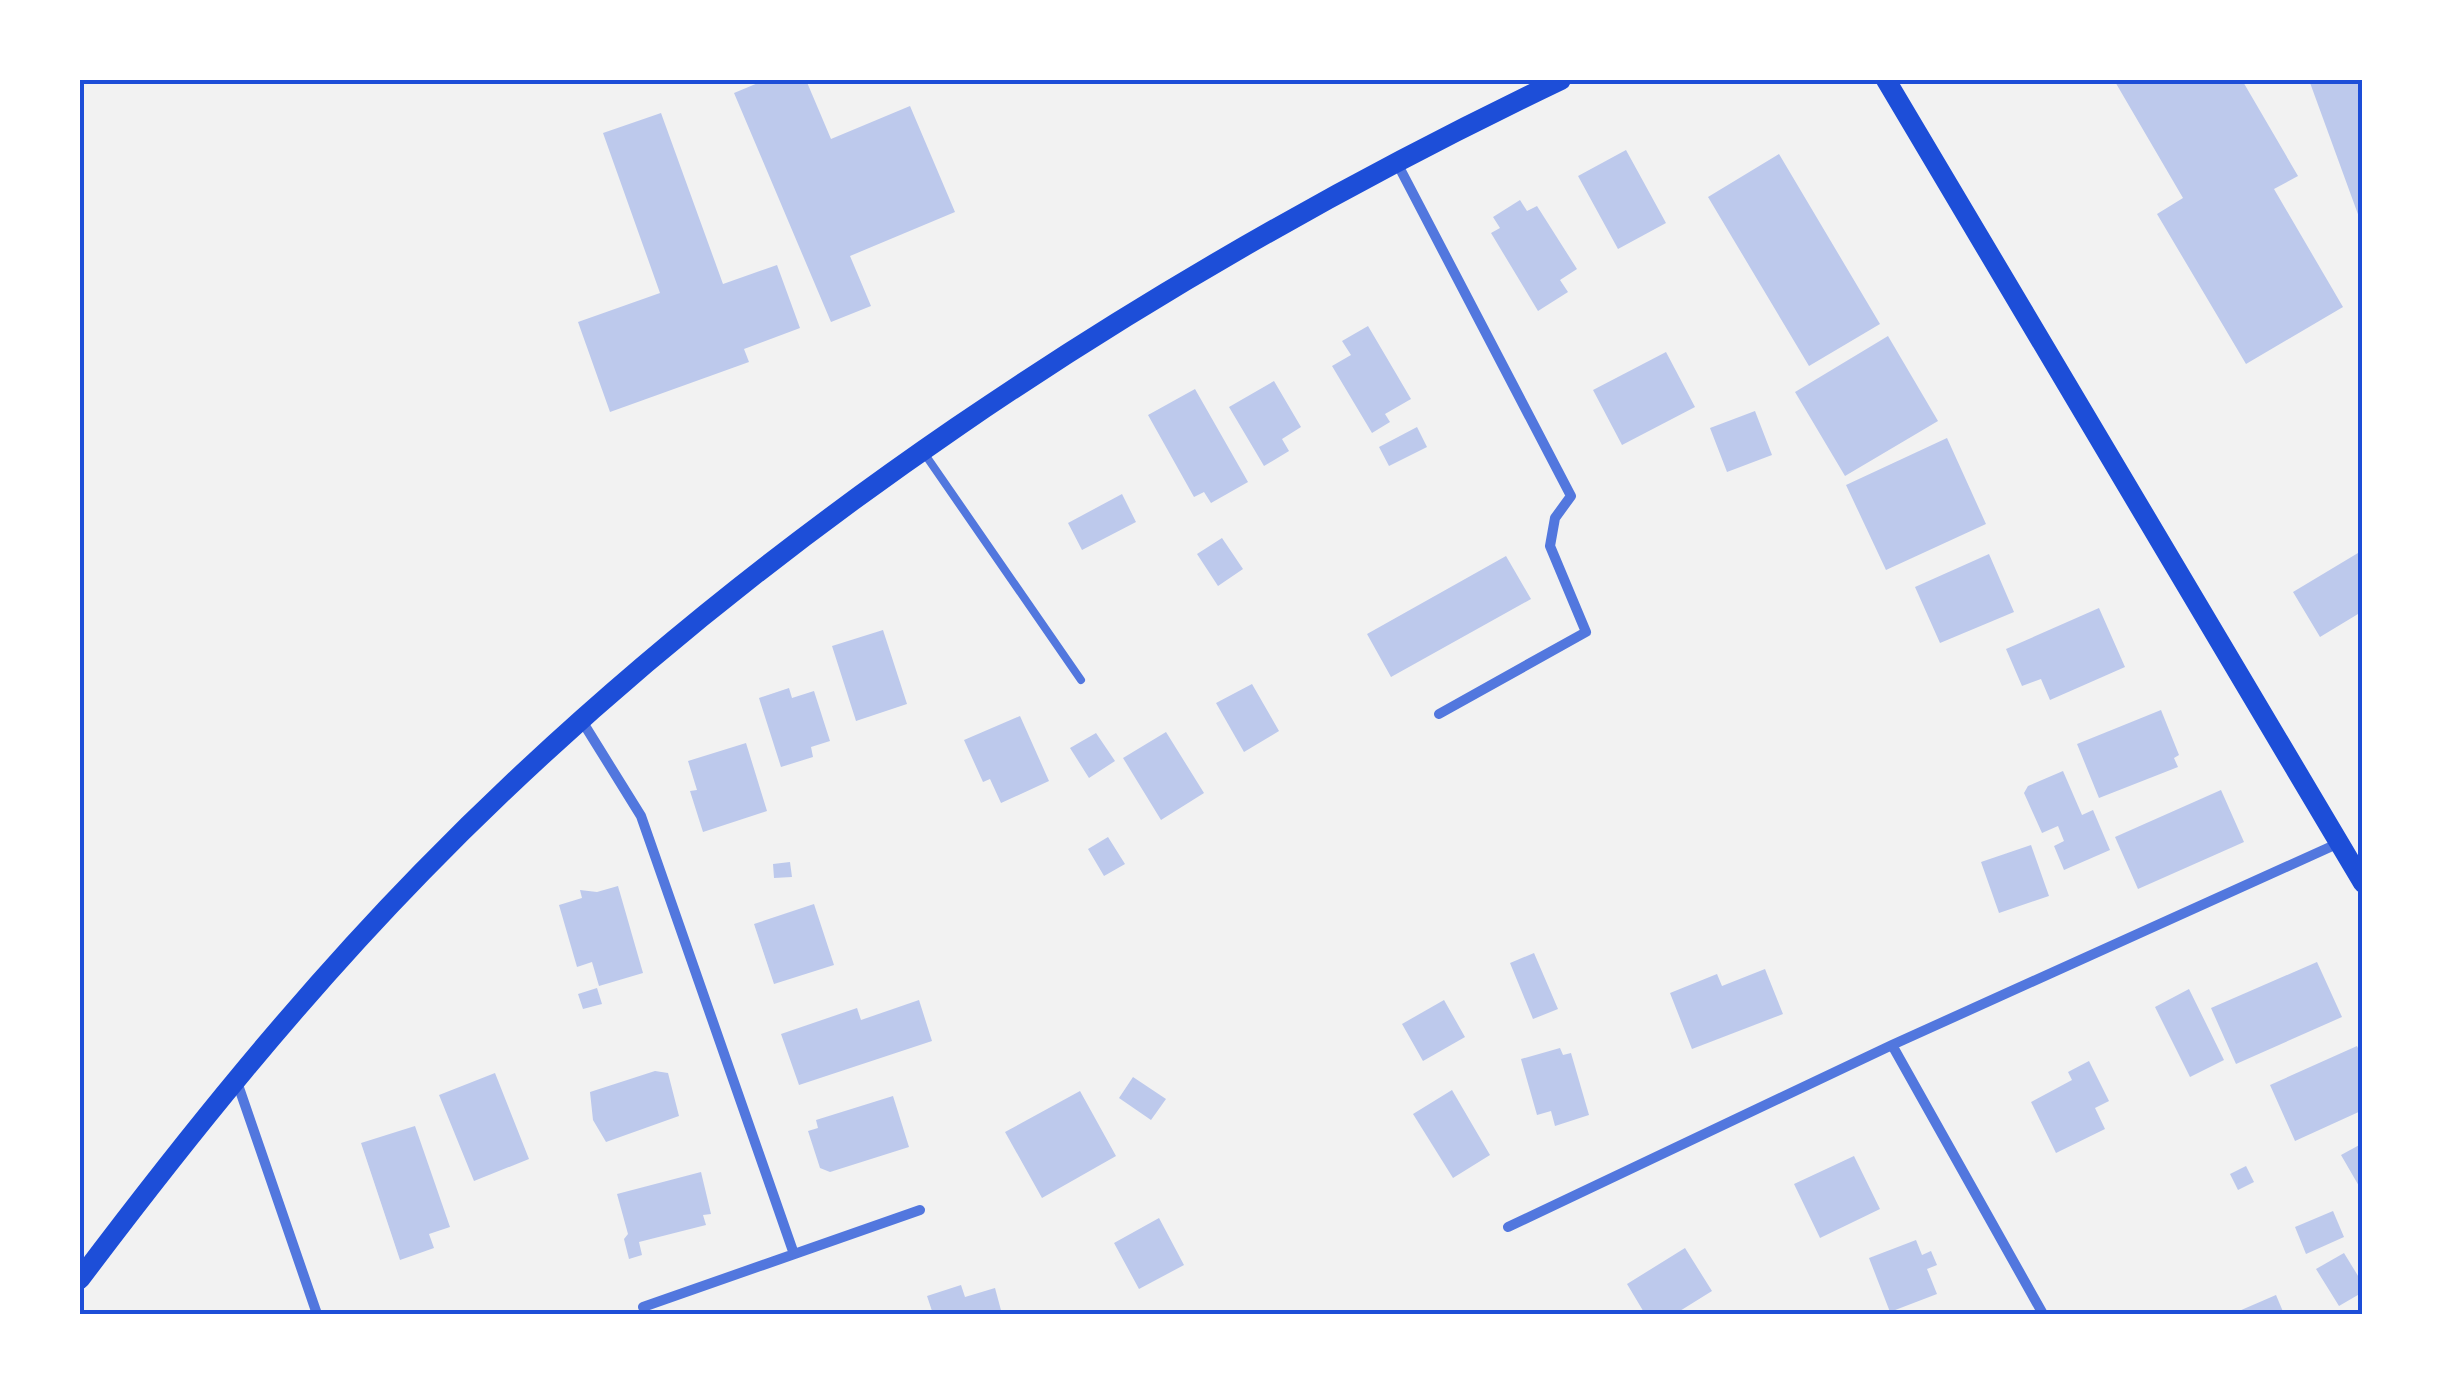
<svg xmlns="http://www.w3.org/2000/svg" width="2443" height="1394" viewBox="0 0 2443 1394" font-family="'Sofia Sans Condensed',sans-serif">
	<rect width="100%" height="100%" fill="#f2f2f2"/>
	<path fill="#bdc9ec" d="M 765,80 L 806,80 L 831,139 L 910,106 L 955,212 L 850,256 L 871,306 L 831,322 L 734,93 Z
		M 2114,80 L 2242,80 L 2298,176 L 2274,189 L 2343,307 L 2246,364 L 2157,214 L 2183,198 Z
		M 2309,80 L 2363,80 L 2363,228 Z
		M 661,113 L 723,284 L 777,265 L 800,328 L 744,349 L 749,362 L 610,412 L 578,322 L 660,293 L 603,133 Z
		M 1626,150 L 1666,223 L 1618,249 L 1578,176 Z
		M 1779,154 L 1880,324 L 1809,366 L 1708,197 Z
		M 1520,200 L 1527,211 L 1537,206 L 1577,269 L 1560,280 L 1568,292 L 1538,311 L 1491,233 L 1500,228 L 1493,217 Z
		M 1368,326 L 1411,399 L 1385,414 L 1390,422 L 1372,433 L 1332,366 L 1351,355 L 1342,341 Z
		M 1888,336 L 1938,421 L 1845,476 L 1795,392 Z
		M 1666,352 L 1695,407 L 1622,445 L 1593,390 Z
		M 1274,381 L 1301,427 L 1282,439 L 1289,451 L 1264,466 L 1229,407 Z
		M 1195,389 L 1248,482 L 1211,503 L 1204,492 L 1194,497 L 1148,415 Z
		M 1755,411 L 1772,455 L 1727,472 L 1710,428 Z
		M 1417,427 L 1427,447 L 1389,466 L 1379,447 Z
		M 1947,438 L 1986,524 L 1886,570 L 1846,485 Z
		M 1122,494 L 1136,522 L 1082,550 L 1068,523 Z
		M 1222,538 L 1243,569 L 1218,586 L 1197,554 Z
		M 2363,550 L 2363,611 L 2320,637 L 2293,592 Z
		M 1989,554 L 2014,612 L 1940,643 L 1915,587 Z
		M 1506,556 L 1531,599 L 1391,677 L 1367,634 Z
		M 2099,608 L 2125,667 L 2050,700 L 2041,679 L 2022,686 L 2006,649 Z
		M 883,630 L 907,704 L 856,721 L 832,646 Z
		M 1252,684 L 1279,731 L 1244,752 L 1216,703 Z
		M 789,688 L 792,698 L 814,691 L 830,741 L 811,747 L 813,757 L 781,767 L 759,698 Z
		M 2161,710 L 2179,755 L 2174,758 L 2178,767 L 2099,798 L 2077,744 Z
		M 1020,716 L 1049,781 L 1001,803 L 990,779 L 983,782 L 964,740 Z
		M 1166,732 L 1204,793 L 1161,820 L 1123,758 Z
		M 1096,733 L 1115,761 L 1089,778 L 1070,748 Z
		M 746,743 L 767,811 L 703,832 L 690,791 L 697,790 L 688,761 Z
		M 2063,771 L 2082,815 L 2093,810 L 2110,850 L 2064,870 L 2054,846 L 2064,841 L 2058,826 L 2042,833 L 2024,793 L 2028,786 Z
		M 2221,790 L 2244,842 L 2138,889 L 2115,837 Z
		M 1108,837 L 1125,864 L 1104,876 L 1088,849 Z
		M 2031,845 L 2049,896 L 1999,913 L 1981,862 Z
		M 790,862 L 792,877 L 774,878 L 773,864 Z
		M 618,886 L 643,973 L 599,986 L 592,962 L 577,967 L 559,905 L 582,898 L 580,890 L 597,892 Z
		M 814,904 L 834,965 L 774,984 L 754,924 Z
		M 1534,953 L 1558,1009 L 1533,1019 L 1510,963 Z
		M 2317,962 L 2342,1017 L 2236,1064 L 2211,1008 Z
		M 1765,969 L 1783,1014 L 1692,1049 L 1670,993 L 1717,974 L 1722,986 Z
		M 597,988 L 602,1004 L 583,1009 L 578,994 Z
		M 2189,989 L 2224,1060 L 2190,1077 L 2155,1007 Z
		M 919,1000 L 932,1041 L 799,1085 L 781,1034 L 857,1008 L 861,1020 Z
		M 1444,1000 L 1465,1037 L 1423,1061 L 1402,1024 Z
		M 2357,1046 L 2363,1059 L 2363,1110 L 2295,1141 L 2270,1085 Z
		M 1560,1048 L 1563,1055 L 1571,1053 L 1589,1115 L 1555,1126 L 1551,1111 L 1537,1115 L 1521,1059 Z
		M 2089,1061 L 2109,1101 L 2095,1108 L 2105,1129 L 2056,1153 L 2031,1102 L 2072,1080 L 2068,1072 Z
		M 655,1071 L 668,1073 L 679,1116 L 606,1142 L 593,1120 L 590,1092 Z
		M 495,1073 L 529,1159 L 474,1181 L 439,1095 Z
		M 1133,1077 L 1166,1099 L 1151,1120 L 1119,1098 Z
		M 1452,1090 L 1490,1155 L 1453,1178 L 1413,1114 Z
		M 1080,1091 L 1116,1156 L 1042,1198 L 1005,1132 Z
		M 893,1096 L 909,1147 L 830,1172 L 820,1168 L 808,1131 L 818,1128 L 816,1120 Z
		M 415,1126 L 450,1227 L 429,1234 L 434,1248 L 400,1260 L 361,1143 Z
		M 2363,1143 L 2363,1193 L 2341,1155 Z
		M 1854,1156 L 1880,1209 L 1820,1238 L 1794,1184 Z
		M 2246,1166 L 2254,1182 L 2238,1190 L 2230,1174 Z
		M 701,1172 L 711,1214 L 703,1215 L 706,1225 L 639,1242 L 642,1255 L 629,1259 L 624,1239 L 628,1234 L 617,1194 Z
		M 2333,1211 L 2344,1237 L 2306,1254 L 2295,1227 Z
		M 1159,1218 L 1184,1265 L 1139,1289 L 1114,1243 Z
		M 1916,1240 L 1922,1255 L 1931,1251 L 1937,1265 L 1927,1269 L 1937,1294 L 1890,1312 L 1869,1258 Z
		M 1685,1248 L 1712,1291 L 1675,1314 L 1645,1314 L 1627,1284 Z
		M 2344,1253 L 2363,1284 L 2363,1292 L 2339,1306 L 2316,1269 Z
		M 961,1285 L 965,1297 L 995,1288 L 1002,1314 L 933,1314 L 927,1296 Z
		M 2276,1295 L 2284,1314 L 2232,1314 Z"/>
	<g fill="none" stroke-linecap="round" stroke-linejoin="round">
		<path stroke="#5277de" stroke-width="8" d="M 924,453 L 1081,680"/>
		<path stroke="#5277de" stroke-width="10" d="M 1397,163 L 1571,496 L 1555,518 L 1550,546 L 1586,632 L 1439,714
			M 582,721 L 641,816 L 794,1254
			M 1892,1045 L 2043,1314
			M 236,1079 L 317,1314
			M 1508,1227 L 1892,1045 L 2339,843
			M 643,1307 L 920,1210"/>
		<path stroke="#1d4ed8" stroke-width="20" d="M 1886,80 L 2363,883
			M 80,1279 C 187,1137 298,999 422,872 C 742,544 1149,277 1561,80"/>
	</g>
	<rect width="2443" height="1394" fill="none" stroke="#ffffff" stroke-width="165"/>
	<rect x="82" y="82" width="2278" height="1230" fill="none" stroke="#1d4ed8" stroke-width="4"/>
</svg>
